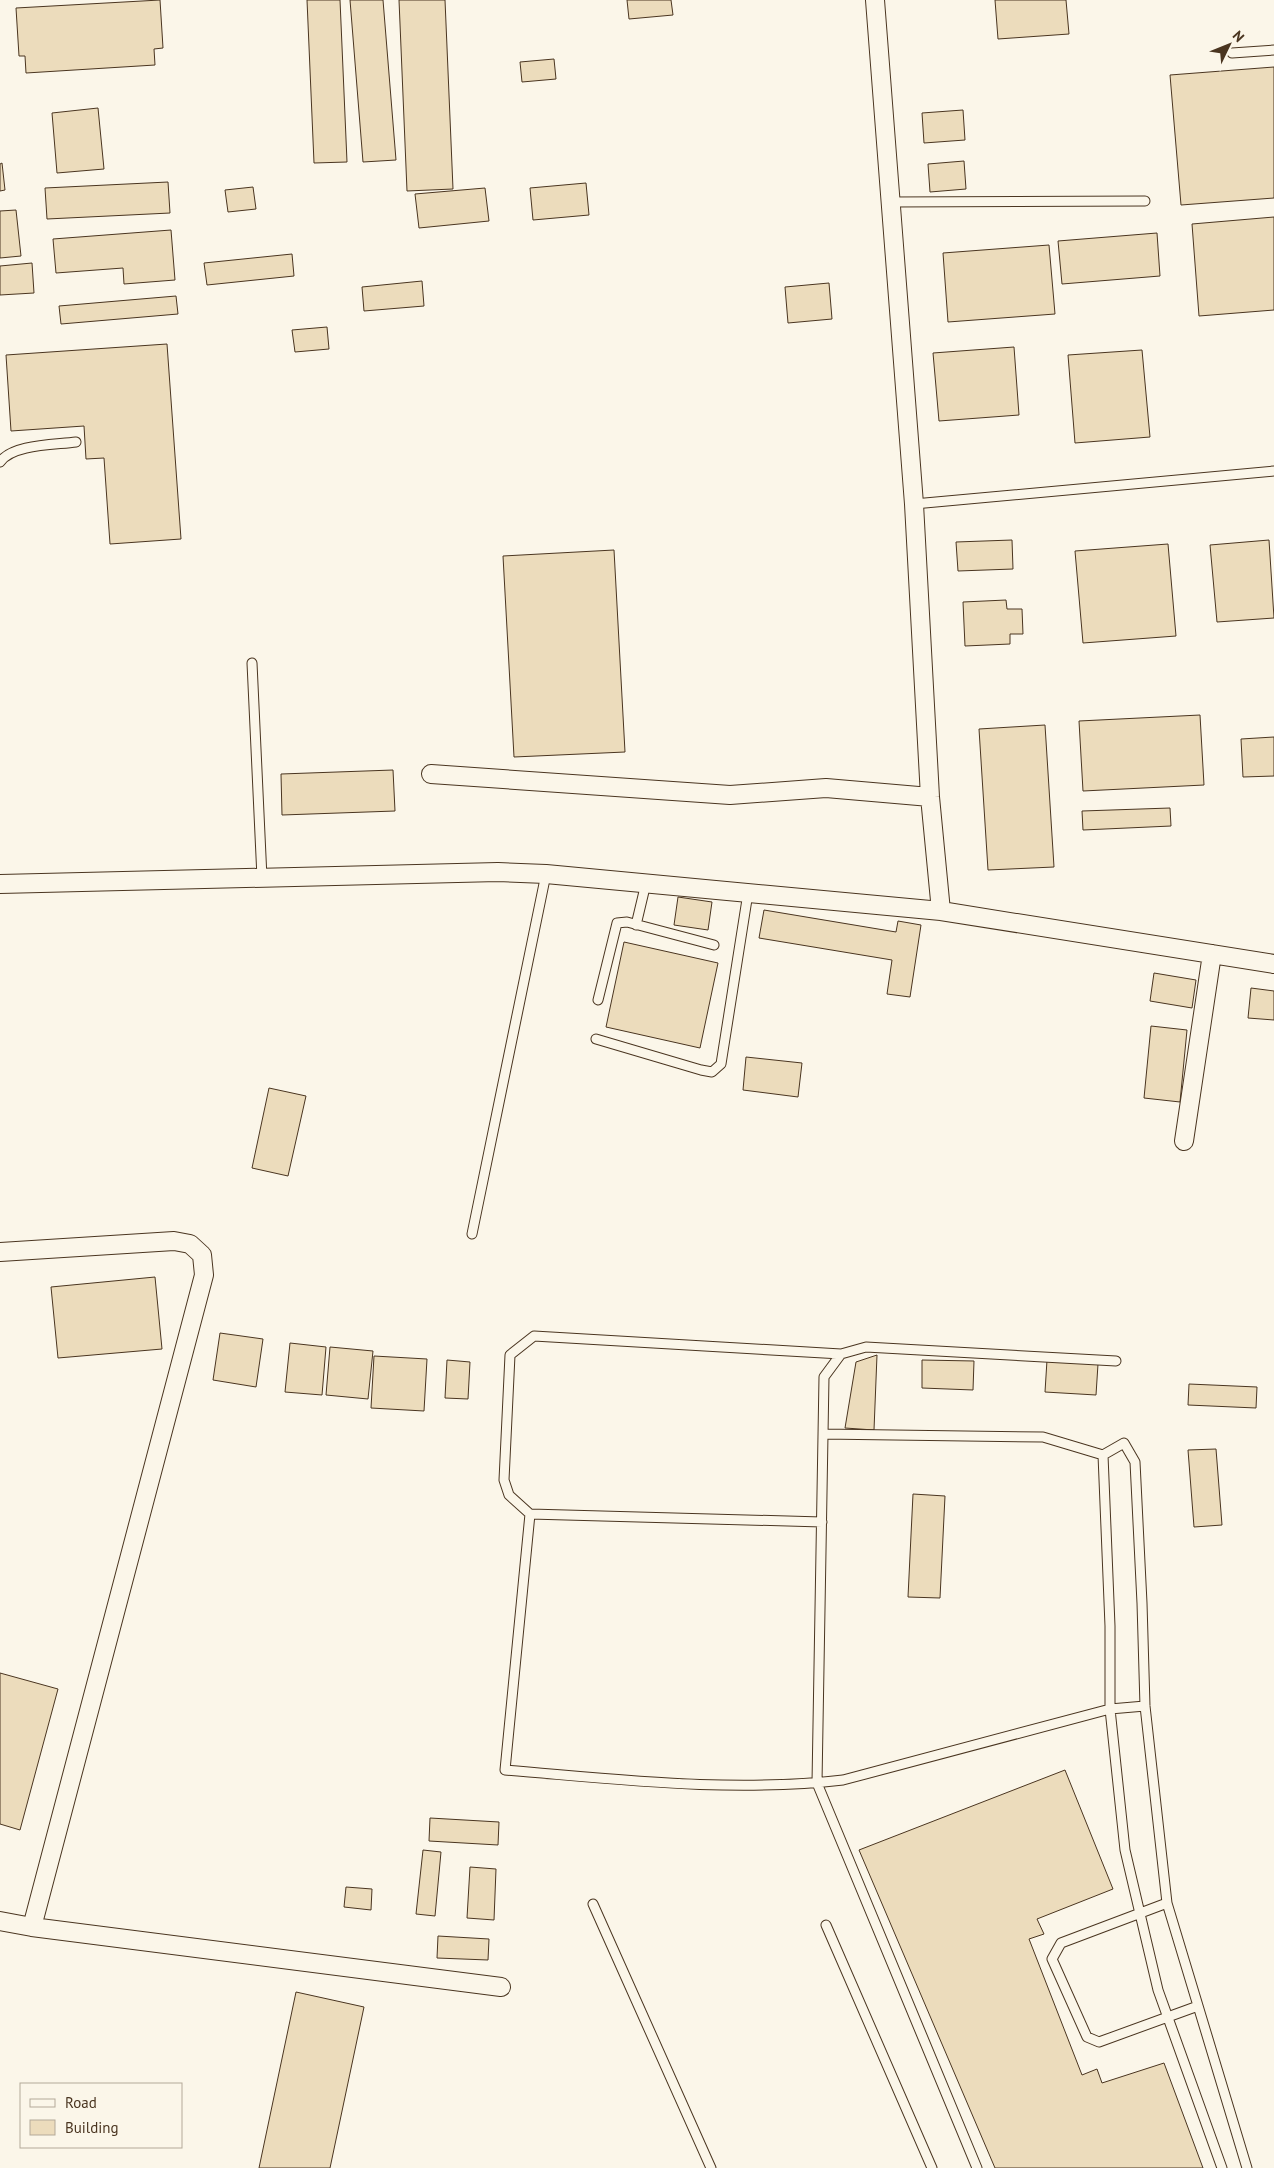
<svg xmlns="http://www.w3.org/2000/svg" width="1274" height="2168" viewBox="0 0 1274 2168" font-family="'PT Sans',sans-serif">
	<rect width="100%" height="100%" fill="#fbf6e9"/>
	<path fill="#ecdcbc" stroke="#4a3520" d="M 160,0 L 163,48 L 154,49 L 155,65 L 26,73 L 25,56 L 19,56 L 16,8 Z
		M 307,0 L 340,0 L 347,162 L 314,163 Z
		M 350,0 L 383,0 L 396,160 L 363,162 Z
		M 399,0 L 445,0 L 453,189 L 407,191 Z
		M 627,0 L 671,0 L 673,15 L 629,19 Z
		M 995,0 L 1066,0 L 1069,34 L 998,39 Z
		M 554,59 L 556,79 L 522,82 L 520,62 Z
		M 1274,67 L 1274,198 L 1181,205 L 1170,75 Z
		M 98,108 L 104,169 L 57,173 L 52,113 Z
		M 963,110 L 965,140 L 924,143 L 922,113 Z
		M 964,161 L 966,189 L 930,192 L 928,164 Z
		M 2,163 L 5,190 L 0,191 L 0,164 Z
		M 168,182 L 170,213 L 47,219 L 45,188 Z
		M 586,183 L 589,215 L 533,220 L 530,188 Z
		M 253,187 L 256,209 L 228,212 L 225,190 Z
		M 485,188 L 489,221 L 419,228 L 415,194 Z
		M 16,210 L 21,256 L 0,258 L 0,211 Z
		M 1274,217 L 1274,310 L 1199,316 L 1192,224 Z
		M 171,230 L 175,280 L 124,284 L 123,268 L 56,273 L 53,239 Z
		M 1157,233 L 1160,276 L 1062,284 L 1058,241 Z
		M 1049,245 L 1055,314 L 948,322 L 943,253 Z
		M 292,254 L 294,276 L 207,285 L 204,263 Z
		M 32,263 L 34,293 L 0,295 L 0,266 Z
		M 422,281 L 424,306 L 364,311 L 362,287 Z
		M 829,283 L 832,319 L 788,323 L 785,287 Z
		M 176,296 L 178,314 L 61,324 L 59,306 Z
		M 327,327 L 329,349 L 295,352 L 292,330 Z
		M 167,344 L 181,539 L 110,544 L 104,458 L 86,459 L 84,426 L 11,431 L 6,355 Z
		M 1014,347 L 1019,415 L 939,421 L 933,353 Z
		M 1142,350 L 1150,437 L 1075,443 L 1068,355 Z
		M 1012,540 L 1013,569 L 958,571 L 956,542 Z
		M 1269,540 L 1274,618 L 1217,622 L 1210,545 Z
		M 1168,544 L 1176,636 L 1083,643 L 1075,551 Z
		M 614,550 L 625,752 L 514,757 L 503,556 Z
		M 1006,600 L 1007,609 L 1022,609 L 1023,634 L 1010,634 L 1010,644 L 965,646 L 963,602 Z
		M 1200,715 L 1204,785 L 1083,791 L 1079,721 Z
		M 1045,725 L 1054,867 L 988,870 L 979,729 Z
		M 1274,737 L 1274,776 L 1243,777 L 1241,739 Z
		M 393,770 L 395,811 L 282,815 L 281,774 Z
		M 1170,808 L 1171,826 L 1083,830 L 1082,811 Z
		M 678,897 L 712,902 L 708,930 L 674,925 Z
		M 764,910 L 896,932 L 898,921 L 921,925 L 910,997 L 887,994 L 892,960 L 759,938 Z
		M 624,942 L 718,963 L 700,1048 L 606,1027 Z
		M 1154,973 L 1196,980 L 1192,1008 L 1150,1001 Z
		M 1251,988 L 1274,991 L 1274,1020 L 1248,1018 Z
		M 1151,1026 L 1187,1030 L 1180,1102 L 1144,1098 Z
		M 746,1057 L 802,1063 L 798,1097 L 743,1090 Z
		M 269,1088 L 306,1096 L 288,1176 L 252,1168 Z
		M 155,1277 L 162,1349 L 58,1358 L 51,1287 Z
		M 220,1333 L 263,1339 L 256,1387 L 213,1380 Z
		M 290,1343 L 326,1347 L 322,1395 L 285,1392 Z
		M 330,1347 L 373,1351 L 368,1399 L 326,1395 Z
		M 877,1355 L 874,1430 L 845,1428 L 856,1362 Z
		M 374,1356 L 427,1359 L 424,1411 L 371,1408 Z
		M 447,1360 L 470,1362 L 468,1399 L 445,1398 Z
		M 922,1360 L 974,1361 L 973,1390 L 922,1388 Z
		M 1047,1360 L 1098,1364 L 1096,1395 L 1045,1392 Z
		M 1189,1384 L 1257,1387 L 1256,1408 L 1188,1405 Z
		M 1216,1449 L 1222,1525 L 1194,1527 L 1188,1450 Z
		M 913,1494 L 945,1496 L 940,1598 L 908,1597 Z
		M 0,1673 L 58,1689 L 20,1830 L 0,1824 Z
		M 1065,1770 L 1113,1889 L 1037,1919 L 1044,1934 L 1029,1939 L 1082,2075 L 1097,2069 L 1102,2083 L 1164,2063 L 1203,2168 L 995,2168 L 859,1850 Z
		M 430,1818 L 499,1822 L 498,1845 L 429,1841 Z
		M 423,1850 L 441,1852 L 435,1916 L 416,1914 Z
		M 470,1867 L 496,1869 L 494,1920 L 467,1918 Z
		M 346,1887 L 372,1889 L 371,1910 L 344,1907 Z
		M 438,1936 L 489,1939 L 488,1960 L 437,1958 Z
		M 296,1992 L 364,2007 L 330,2168 L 259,2168 Z"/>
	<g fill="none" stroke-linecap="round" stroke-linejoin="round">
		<defs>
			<path id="lane" d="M 1232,53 L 1274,50
				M 891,202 L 1145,201
				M 0,462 C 13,444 55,445 76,442
				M 914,504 L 1274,471
				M 252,663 L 262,878
				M 636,925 L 646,883
				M 598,1000 L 617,923 L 627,922 L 714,945
				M 596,1039 L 701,1070 L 712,1072 L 721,1064 L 748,893
				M 472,1234 L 546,874
				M 823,1434 L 1043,1437 L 1103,1455 L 1124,1443 L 1135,1462 L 1142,1603 L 1145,1706 L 1167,1903 L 1247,2168
				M 1103,1455 L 1110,1626 L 1110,1709 L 1125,1850 L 1158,1990 L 1222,2168
				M 530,1514 L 509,1495 L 504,1480 L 510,1355 L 534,1336 L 841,1354
				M 822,1522 L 530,1514 L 505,1770 C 617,1779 730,1793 843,1780 L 1110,1709 L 1145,1706
				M 1167,1903 L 1061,1943 L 1052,1959 L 1087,2037 L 1099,2042 L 1198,2006
				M 593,1904 L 711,2168
				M 826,1925 L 932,2168
				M 977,2168 L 817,1783 L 824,1377 L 841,1354 L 866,1347 L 1116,1361"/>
			<path id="street" d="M 875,0 L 914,504 L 930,797 L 941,911
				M 431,774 L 730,795 L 826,788 L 930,797
				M 0,884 L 498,872 L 546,874 L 941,911 L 1274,964
				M 1184,1141 L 1212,954
				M 0,1252 L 174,1241 L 190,1244 L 202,1255 L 204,1275 L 32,1927
				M 0,1921 L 32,1927 L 501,1987"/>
		</defs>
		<use href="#lane" stroke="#4a3520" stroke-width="11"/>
		<use href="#street" stroke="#4a3520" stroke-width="20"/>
		<use href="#lane" stroke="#fbf6e9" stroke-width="9"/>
		<use href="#street" stroke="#fbf6e9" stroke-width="18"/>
	</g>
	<rect x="20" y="2083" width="162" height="65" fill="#fbf6e9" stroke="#b4a999"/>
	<rect x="30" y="2099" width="25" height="8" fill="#fbf6e9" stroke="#b4a999"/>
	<text x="65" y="2108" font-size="15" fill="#4a3520">Road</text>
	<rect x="30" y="2120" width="25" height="15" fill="#ecdcbc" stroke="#b4a999"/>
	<text x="65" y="2133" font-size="15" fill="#4a3520">Building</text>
	<g transform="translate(1229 45) rotate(47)" stroke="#fbf6e9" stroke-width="4" paint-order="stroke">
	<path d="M0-4L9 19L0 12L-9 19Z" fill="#4a3520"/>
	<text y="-8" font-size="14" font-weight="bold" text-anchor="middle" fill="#4a3520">N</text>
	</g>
</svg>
